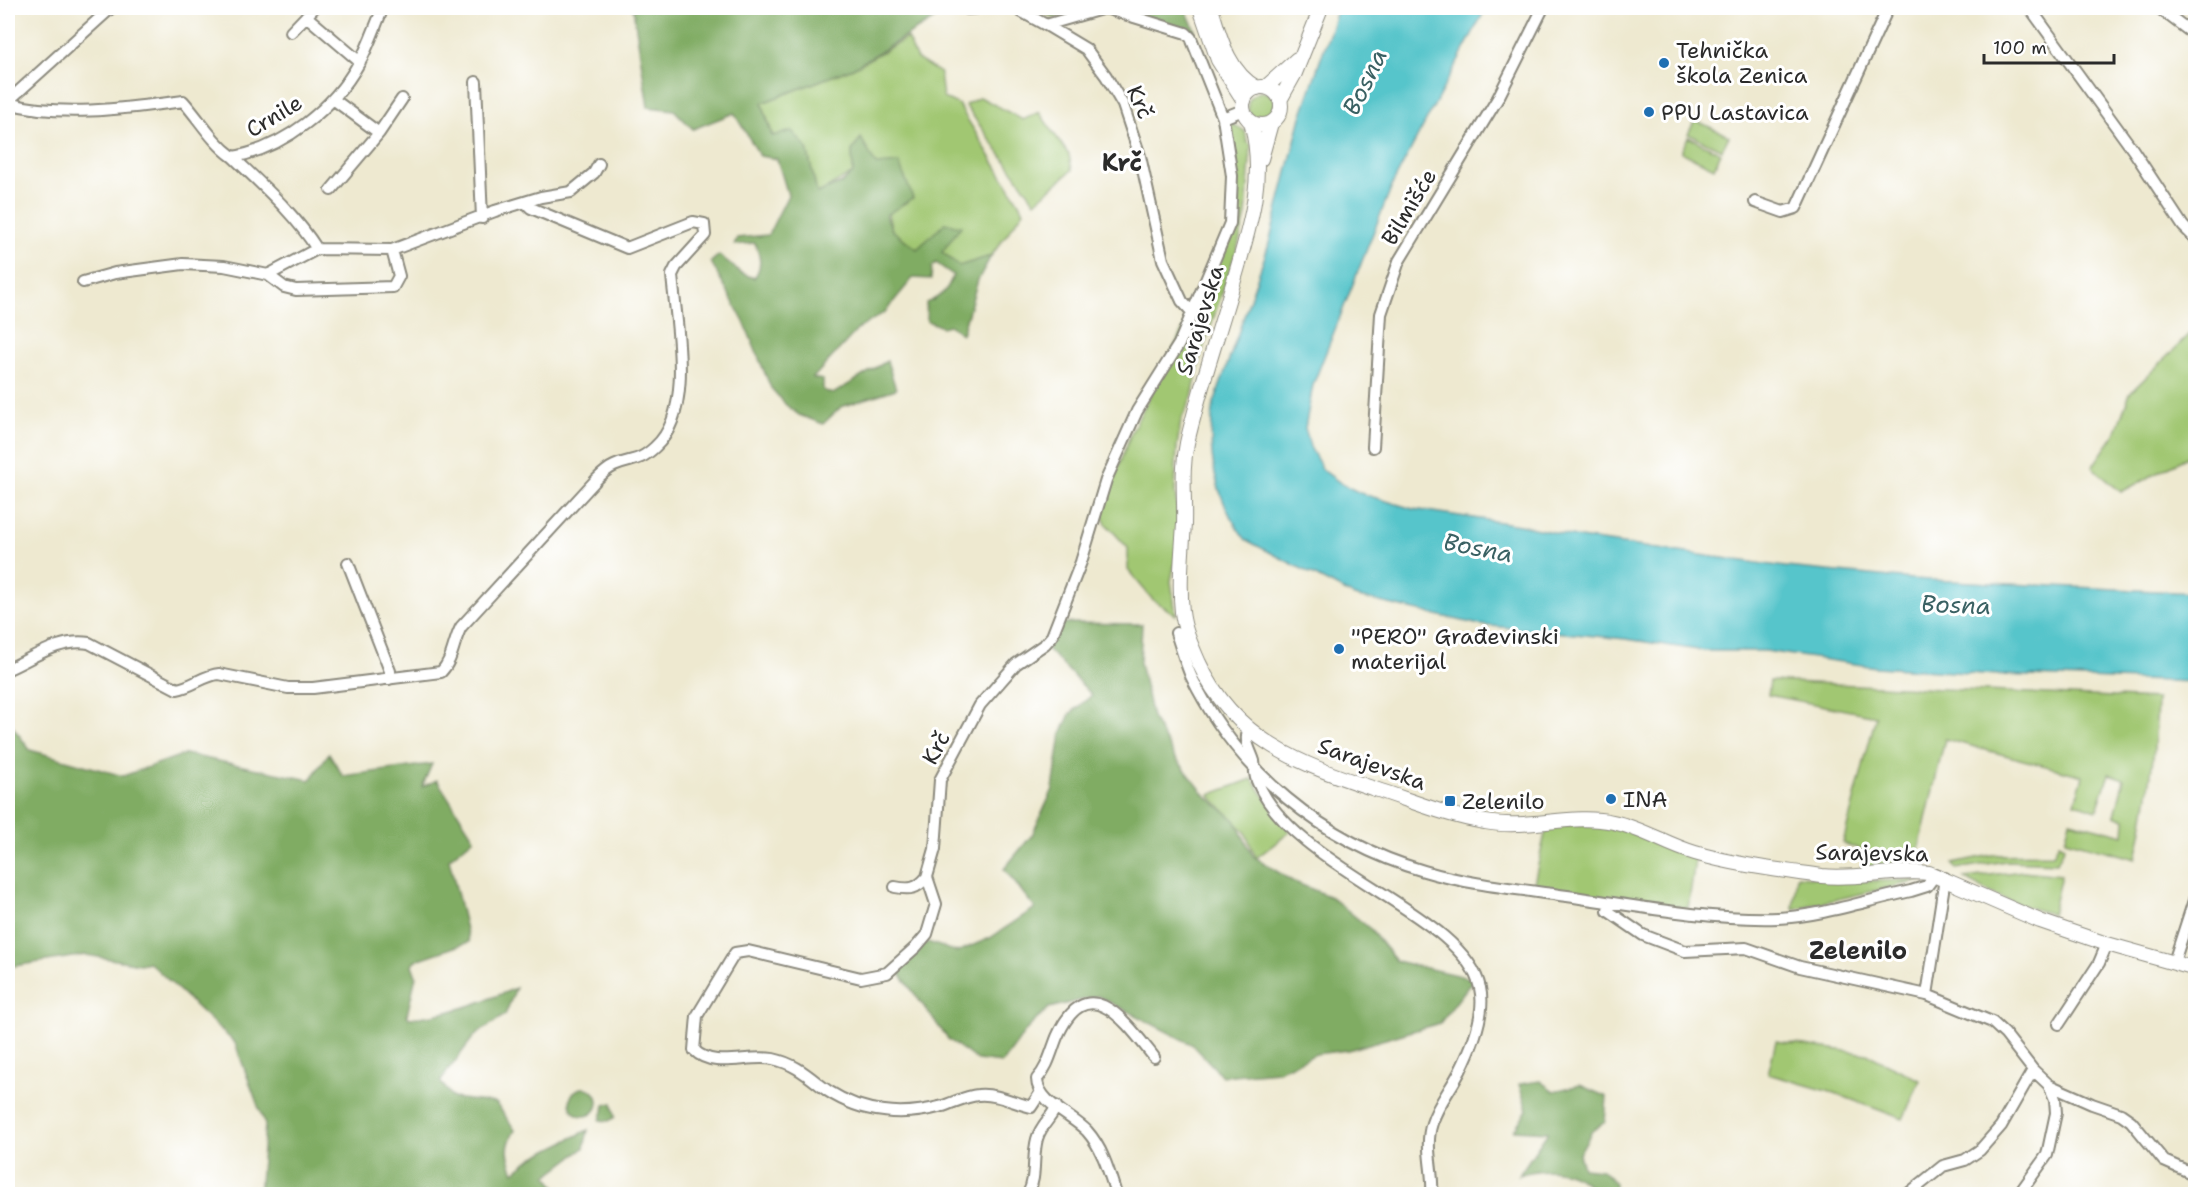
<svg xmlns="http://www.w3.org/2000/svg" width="2203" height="1202" viewBox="0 0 2203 1202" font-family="'Shantell Sans',sans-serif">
	<rect width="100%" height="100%" fill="#fff"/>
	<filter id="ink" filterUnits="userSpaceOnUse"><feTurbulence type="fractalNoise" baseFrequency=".0167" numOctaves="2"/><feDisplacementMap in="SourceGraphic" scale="12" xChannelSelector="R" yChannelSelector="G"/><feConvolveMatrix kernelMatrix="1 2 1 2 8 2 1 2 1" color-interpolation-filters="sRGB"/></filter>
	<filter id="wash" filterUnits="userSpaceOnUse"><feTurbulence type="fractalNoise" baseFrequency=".008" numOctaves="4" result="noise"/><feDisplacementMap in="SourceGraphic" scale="24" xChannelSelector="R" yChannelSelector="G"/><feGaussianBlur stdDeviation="1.35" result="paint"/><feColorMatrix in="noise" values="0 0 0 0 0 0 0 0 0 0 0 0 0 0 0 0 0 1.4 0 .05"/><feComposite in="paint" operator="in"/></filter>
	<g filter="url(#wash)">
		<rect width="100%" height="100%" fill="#eee9d0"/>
		<path fill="#a1c772" stroke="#66794e" stroke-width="1.5" d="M 907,38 L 917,59 L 940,73 L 943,98 L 958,104 L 1024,211 L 991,256 L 959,266 L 941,251 L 917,249 L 892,230 L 876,166 L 861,139 L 852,151 L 853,173 L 817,194 L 807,148 L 773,136 L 762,103 L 853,68 Z
			M1248 106a14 14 0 1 1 28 0a14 14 0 1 1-28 0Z
			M 980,97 L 1023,120 L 1039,112 L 1069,155 L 1072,170 L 1035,202 L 965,105 Z
			M 1695,120 L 1729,136 L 1722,150 L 1688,134 Z
			M 1232,124 L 1245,131 L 1247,142 L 1251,145 L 1246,215 L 1238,246 L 1201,355 L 1192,397 L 1181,420 L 1177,447 L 1175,491 L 1180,536 L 1171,581 L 1176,615 L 1152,599 L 1128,570 L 1128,548 L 1106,524 L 1101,513 L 1131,433 L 1226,243 C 1247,222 1232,153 1229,125 Z
			M 1688,137 L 1721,153 L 1714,168 L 1681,152 Z
			M 2195,329 L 2195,453 L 2121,492 L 2092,467 L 2115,434 L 2130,393 Z
			M 1770,681 L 2157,699 C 2156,754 2147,805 2136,859 L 2065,840 L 2070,821 L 2124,835 L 2125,819 L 2115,815 L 2124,779 L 2109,774 L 2097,810 L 2075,803 L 2083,776 L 1945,739 L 1916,861 L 1888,867 L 1866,867 L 1868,852 L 1843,843 L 1876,716 L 1768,695 Z
			M 1252,779 L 1290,832 L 1256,858 L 1245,832 L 1209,795 Z
			M 1605,824 L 1696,854 L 1688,908 L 1533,887 L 1547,825 Z
			M 2059,843 L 2065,846 L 2057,863 L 2006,861 L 1956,869 L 1953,863 L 1991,855 L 2053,854 Z
			M 2023,871 L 2061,875 L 2052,914 C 2021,906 1991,896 1965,878 Z
			M 1797,876 L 1867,881 L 1923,880 L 1793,909 Z
			M 1776,1041 L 1867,1054 L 1920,1080 L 1903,1119 L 1834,1093 L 1768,1074 Z"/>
		<path fill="#80ac64" stroke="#566c48" stroke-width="1.5" d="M 633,8 L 960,8 L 951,9 L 853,68 L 762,103 L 772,136 L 792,131 L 807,148 L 817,193 L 842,183 L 853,173 L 852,151 L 861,138 L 876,165 L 899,163 L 913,198 L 886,215 L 892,230 L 917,249 L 945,223 L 961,226 L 942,252 L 959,266 L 991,256 L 978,280 L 962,334 L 949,325 L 942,327 L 927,321 L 926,303 C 941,297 948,290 953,275 L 936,263 L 932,267 L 931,279 L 913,278 L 885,312 L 858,329 L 813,378 L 823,380 L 823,390 L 833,394 L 887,361 L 896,389 L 841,407 L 823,424 L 799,415 L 786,405 L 771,388 L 744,322 L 711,262 L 719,255 L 741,273 L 754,278 C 763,266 760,256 755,243 L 734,245 L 737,238 L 768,235 L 788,195 L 777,159 L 760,156 L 734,113 L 693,129 L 674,110 L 648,107 Z
			M 1031,8 L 1094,8 L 1054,18 Z
			M 1111,8 L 1185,8 L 1195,30 L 1189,31 Z
			M 1063,623 L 1142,624 L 1140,663 L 1152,717 L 1175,757 L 1206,796 L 1235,820 L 1253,856 L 1292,881 L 1331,897 L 1369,928 L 1396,961 L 1474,979 L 1440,1023 L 1348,1050 L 1316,1054 L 1278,1071 L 1222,1076 L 1193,1045 L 1098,996 L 1049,1008 L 1028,1028 L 1002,1063 L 977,1060 L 948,1039 L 897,970 L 928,942 L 957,952 L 990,938 L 1035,908 L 1004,869 L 1032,835 L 1053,789 L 1061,734 L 1070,714 L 1092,695 L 1047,649 Z
			M 8,720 L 30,750 L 123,776 L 185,754 L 310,780 L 329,753 L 343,776 L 432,764 L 422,787 L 437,780 L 474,838 L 449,859 L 469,942 L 414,961 L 412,965 L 416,976 L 407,1015 L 409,1018 C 448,1015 480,1003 516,988 L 505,1015 L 475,1035 L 440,1081 L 453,1098 L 496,1103 L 515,1130 C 505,1147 507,1155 514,1172 L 532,1158 L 588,1130 L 584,1148 L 547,1176 L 561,1194 L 259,1194 L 265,1125 L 235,1043 L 149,962 L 140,964 L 86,955 L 8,967 Z
			M 1540,1081 L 1554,1091 L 1580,1085 L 1607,1097 L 1605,1122 L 1592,1131 L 1579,1154 L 1583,1168 L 1602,1170 L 1615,1183 L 1614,1194 L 1597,1194 C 1577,1169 1548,1166 1519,1175 L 1548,1132 L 1514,1130 L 1527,1110 L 1519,1084 Z
			M570 1102a14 14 0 1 1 28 0a14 14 0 1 1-28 0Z
			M 612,1103 L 615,1117 L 609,1121 L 600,1120 L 605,1105 Z"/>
		<path fill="#57c5cb" stroke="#41787b" stroke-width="1.5" d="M 1338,8 L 1486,8 L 1393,183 L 1313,385 L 1305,428 L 1310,447 L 1323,470 L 1342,484 L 1360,493 L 1413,509 L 1520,525 L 1580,538 L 1786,567 L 1912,579 L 2195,593 L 2195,682 L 1999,675 L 1876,667 L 1765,651 L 1705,651 L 1626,639 L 1480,625 L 1354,596 L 1246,540 C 1215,501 1206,452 1214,403 L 1268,247 L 1301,117 Z"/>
	</g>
	<g filter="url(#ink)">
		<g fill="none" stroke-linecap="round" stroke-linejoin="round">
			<defs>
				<path id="minor" d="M 1015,8 L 1046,25
					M 1105,8 L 1046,25 L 1086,49 L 1106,76 L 1123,105 L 1140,156 L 1163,260 L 1182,301 L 1191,311
					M 2030,8 L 2133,150 L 2183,226 L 2196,239
					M 2159,8 L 2196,36
					M 968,9 L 979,8
					M 306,16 L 360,62
					M 291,32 L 314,8
					M 476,82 L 482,218
					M 333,99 L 379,133
					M 8,101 L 111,8
					M 8,103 C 60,118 129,108 183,101 C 200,120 212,142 233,157 C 284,148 334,108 359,63 C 369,46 375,26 383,8
					M 1223,118 L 1243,110
					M 233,157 C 263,186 295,214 317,249 L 392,250 L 495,211 L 541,197 L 571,192 L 594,173 L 599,164
					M 331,190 L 379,133 L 402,99
					M 1755,202 L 1783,212 L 1796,208 L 1888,8
					M 268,275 L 284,287 L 296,290 L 393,287 L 399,276 L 392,250
					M 83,282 L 115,273 L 183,264 L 224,266 L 268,275 L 317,249
					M 1373,447 L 1381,314 L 1399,261 L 1498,98 L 1543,8
					M 348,563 L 390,671 L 390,679
					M 1176,633 C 1181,647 1185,662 1191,676 C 1237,771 1323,842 1424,871 C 1470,885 1519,889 1567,896 C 1636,906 1707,920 1778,918 C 1822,916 1868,900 1911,891 L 1927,886 L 1936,874
					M 8,669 C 33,658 60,638 89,643 L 177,689 C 192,687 204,675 219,674 L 288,688 L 313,688 L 441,672 C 453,660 453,642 461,627 L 596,480 C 601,475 607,469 614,466 C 632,458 638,463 655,447 C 695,411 676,324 672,275 L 676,267 L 705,235 L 704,224 L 693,222 L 627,248 L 531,208 L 525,202
					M 1248,731 C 1244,742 1251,751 1254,761 C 1255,768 1254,776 1258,783 C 1295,870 1464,913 1480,988 C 1486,1013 1471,1049 1460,1071 C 1451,1089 1438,1104 1432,1123 C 1424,1147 1434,1171 1432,1194
					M 1945,878 L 1927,995 L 1992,1022 L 2005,1034 L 2033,1070 L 2049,1085 L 2055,1099 L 2056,1113 L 2047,1155 L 2019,1194
					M 895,887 C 910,890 917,889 927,877
					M 1609,903 L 1608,911 L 1643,935 L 1685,951 L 1746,948 L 1800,967 L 1927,995
					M 2174,962 L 2196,894
					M 2059,1024 L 2099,963 L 2107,944
					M 2049,1085 L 2092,1104 L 2121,1114 L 2131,1121 L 2164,1161 L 2196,1175
					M 1041,1092 L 1031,1107 C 1015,1103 995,1093 978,1095 C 966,1096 955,1102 943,1106 C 924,1111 903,1114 884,1111 C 864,1109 845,1102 828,1091 C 810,1078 797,1064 773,1059 C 748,1054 714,1070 694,1050 L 697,1016 L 735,953 L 748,951 L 861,978 L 887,973 L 916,947 L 927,934 L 936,904 L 927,877 L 935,849 L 940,780 L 980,705 L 1016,664 L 1045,644 L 1052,636 L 1081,562 L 1106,480 L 1137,411 L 1179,344 L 1230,223 L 1232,176 L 1223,118 L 1191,38 L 1186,33 L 1105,8
					M 1028,1194 C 1037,1177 1032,1157 1037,1139 C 1041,1124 1053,1117 1056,1106
					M 1116,1194 C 1109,1172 1103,1149 1087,1131 C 1073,1116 1037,1102 1037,1079 C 1048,1067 1051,1052 1057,1037 C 1088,967 1126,1022 1154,1057
					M 1908,1194 L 1943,1166 L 1965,1160 L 1980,1150 L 2001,1126 L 2033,1070"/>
				<path id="major" d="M 1200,8 L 1218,60 L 1244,101
					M 1211,8 C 1220,37 1228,72 1257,88
					M1243 106a19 19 0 1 1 38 0a19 19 0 1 1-38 0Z
					M 1266,87 L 1297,59
					M 1280,100 L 1295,73 L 1321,8
					M 1251,122 C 1267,179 1248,232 1232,287 C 1217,339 1199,390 1187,443 C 1181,471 1185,497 1184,524 C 1182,553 1179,584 1182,612 C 1184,630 1192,647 1199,663 C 1235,740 1299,764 1375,789 C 1410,800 1447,816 1485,822 C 1528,830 1572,813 1613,822 C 1642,828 1667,845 1695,853 C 1735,865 1780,870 1822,876 C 1858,880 1893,869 1929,873 L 2040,921 L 2107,944 L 2196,969
					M 1261,159 L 1271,123"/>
			</defs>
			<use href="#minor" stroke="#8c8a7e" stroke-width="14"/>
			<use href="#major" stroke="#8c8a7e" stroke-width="16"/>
			<use href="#minor" stroke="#fff" stroke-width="10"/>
			<use href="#major" stroke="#fff" stroke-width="14"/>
			<path stroke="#2b2b2b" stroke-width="2" stroke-dasharray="9 4.5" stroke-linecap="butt" d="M 2180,8 L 2196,19"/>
		</g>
	</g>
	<g fill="#1f6fb2" stroke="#fff" stroke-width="2">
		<circle cx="1664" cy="63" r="6"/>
		<circle cx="1649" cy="112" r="6"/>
		<circle cx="1339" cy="649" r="6"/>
		<circle cx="1611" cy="799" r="6"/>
		<rect x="1444" y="795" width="12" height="12" rx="3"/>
	</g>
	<g text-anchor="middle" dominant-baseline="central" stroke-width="6" stroke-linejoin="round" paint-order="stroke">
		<g font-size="22" fill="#2b2b2b" stroke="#fff" text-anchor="start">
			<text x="1676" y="50">Tehnička<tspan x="1676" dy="25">škola Zenica</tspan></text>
			<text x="1661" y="112">PPU Lastavica</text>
			<text x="1351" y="636">"PERO" Građevinski<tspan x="1351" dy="25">materijal</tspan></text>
			<text x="1623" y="799">INA</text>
			<text x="1462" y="801">Zelenilo</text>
		</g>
		<g font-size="22" fill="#2b2b2b" stroke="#fff">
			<text transform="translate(1140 102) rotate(66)">Krč</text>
			<text transform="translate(274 116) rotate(-31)">Crnile</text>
			<text transform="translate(1409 207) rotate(-59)">Bilmišće</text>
			<text transform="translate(1200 320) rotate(-73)">Sarajevska</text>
			<text transform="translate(936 748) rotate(-62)">Krč</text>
			<text transform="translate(1372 764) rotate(20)">Sarajevska</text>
			<text transform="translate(1872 853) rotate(1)">Sarajevska</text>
		</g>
		<g font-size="24" font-style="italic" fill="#3a6163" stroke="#fff">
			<text transform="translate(1365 82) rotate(-64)">Bosna</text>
			<text transform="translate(1478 548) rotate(11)">Bosna</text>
			<text transform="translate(1956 605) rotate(2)">Bosna</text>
		</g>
		<g font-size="24" font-weight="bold" fill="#2b2b2b" stroke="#fff">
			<text x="1122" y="163">Krč</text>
			<text x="1858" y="951">Zelenilo</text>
		</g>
	</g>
	<rect width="2203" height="1202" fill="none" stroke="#fff" stroke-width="30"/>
	<path d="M1984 54v9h130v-9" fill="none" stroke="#2b2b2b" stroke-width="3"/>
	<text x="1993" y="54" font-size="18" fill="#2b2b2b" stroke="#ffffff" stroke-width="4.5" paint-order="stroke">100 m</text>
</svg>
